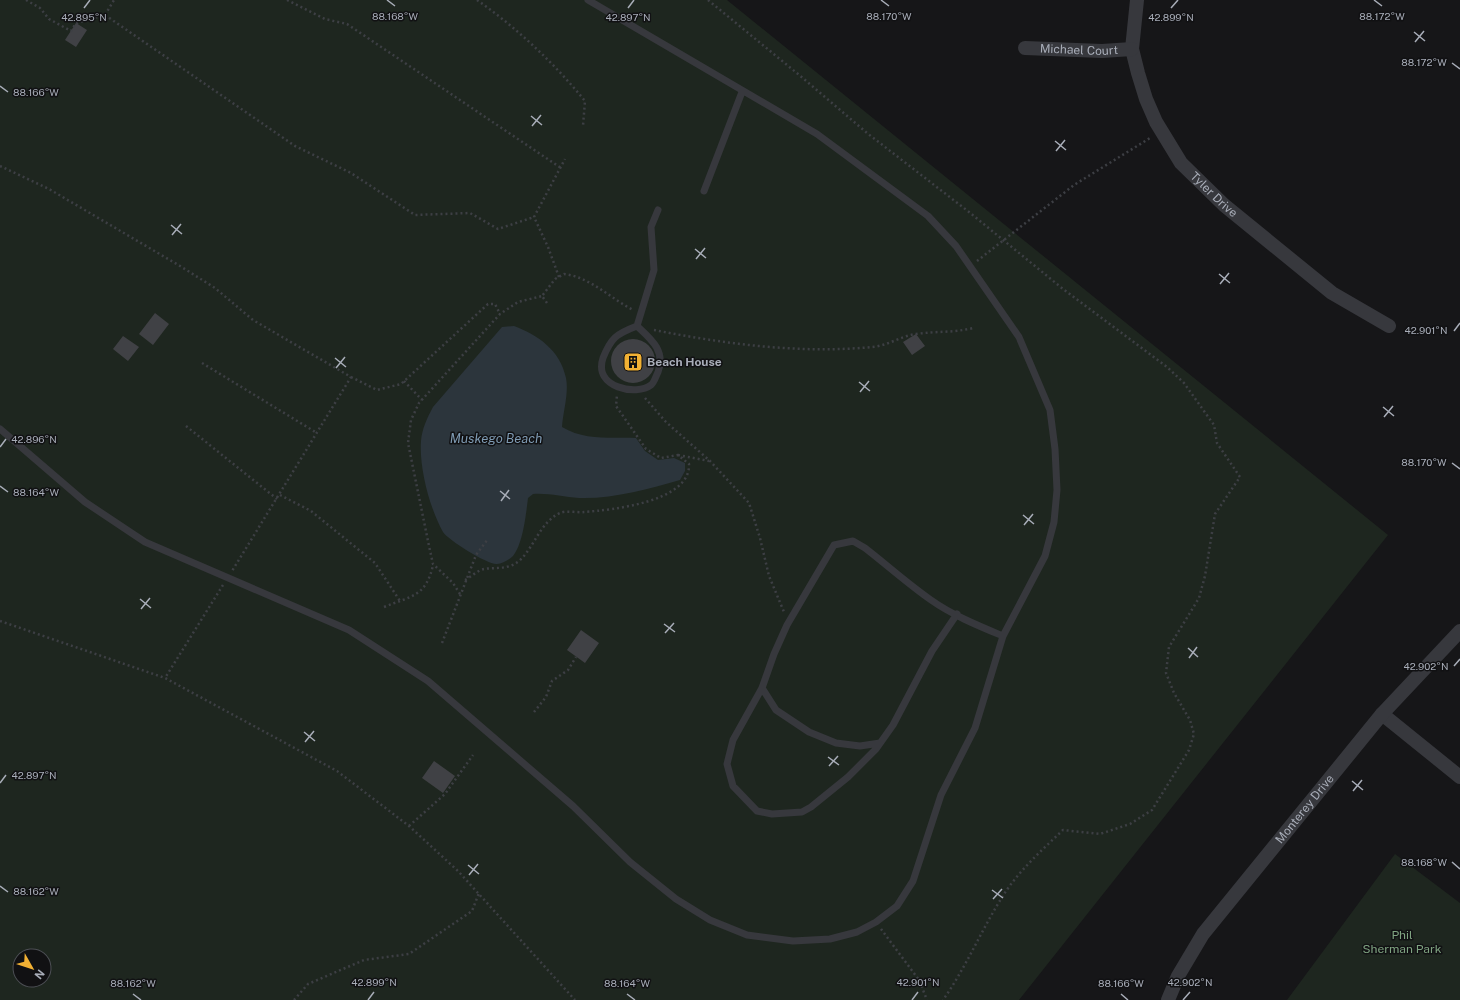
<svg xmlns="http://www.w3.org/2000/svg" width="1460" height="1000" viewBox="0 0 1460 1000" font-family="'Public Sans',sans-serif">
	<rect width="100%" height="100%" fill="#161618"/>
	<path fill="#1e261f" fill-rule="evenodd" d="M 0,0 L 727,0 L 1388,535 L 1019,1000 L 0,1000 ZM 20,956 L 44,956 L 44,980 L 20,980 Z
		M 1395,854 L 1460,903 L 1460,1000 L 1287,1000 Z"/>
	<path fill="#2c353c" d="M 514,326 C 538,335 560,350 566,378 C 569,393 563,412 562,427 C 585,441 611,437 636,438 L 645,451 L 658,460 L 674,458 L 685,463 L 685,471 L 680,480 C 648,489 614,499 579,498 C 564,497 549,493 533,494 L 528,498 C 526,514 523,544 513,556 C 509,560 502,564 497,564 C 488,565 448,540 443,532 C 430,509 419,468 421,441 C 422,429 427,418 433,407 L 502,327 Z"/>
	<path fill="#404145" d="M 76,23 L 87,30 L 76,47 L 65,40 Z
		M 155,313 L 169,324 L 153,345 L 139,334 Z
		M 916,334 L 925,346 L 912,355 L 903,342 Z
		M 123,336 L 139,347 L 128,361 L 113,349 Z
		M611 361a22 22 0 1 1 44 0a22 22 0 1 1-44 0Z
		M 581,630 L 599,643 L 585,663 L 567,650 Z
		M 434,761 L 455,776 L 443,793 L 422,778 Z"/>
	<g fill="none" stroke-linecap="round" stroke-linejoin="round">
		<path stroke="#3d3f44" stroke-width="2.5" stroke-dasharray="2 3" stroke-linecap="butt" d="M 26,0 L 40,8 L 49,19 L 71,31 L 76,23 L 105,15 L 114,0
			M 287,0 L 325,19 L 347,24 L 561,168
			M 477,0 C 517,28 554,63 585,101 L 583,126
			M 708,0 L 798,74 L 867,133 L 969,212 L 1063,289 L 1167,367 L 1184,383 L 1214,425 L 1217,443 L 1240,477 L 1215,514 L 1205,576 L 1199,598 L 1169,647 L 1166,673 L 1174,693 L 1190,720 L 1194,734 L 1189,750 L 1152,810 L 1130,824 L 1100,834 L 1063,830 C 1043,849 1022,868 1006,891 C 983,926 967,966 943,1000
			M 105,15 L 295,146 L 351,173 L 415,215 L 470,213 L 498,229 L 534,217
			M 0,166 L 49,189 L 180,266 L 215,288 L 253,320 L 351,377 L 232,571
			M 977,261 L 1074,185 L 1150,138
			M 559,277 L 548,247 L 534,217 L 565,159
			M 547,303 L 542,296 L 555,279 L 564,274 C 590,277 610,298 633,310
			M 654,330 C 725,344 800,354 872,347 C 887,346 901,336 916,334 C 936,331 953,333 973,328
			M 202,363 L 317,433
			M 351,377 L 377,390 L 401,384 L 488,304 L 495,304 L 500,314
			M 404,381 L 422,400
			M 645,398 L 666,422 L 710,461 L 749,503 L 760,538 L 769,576 L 784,612
			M 186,426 L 277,499
			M 678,455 L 709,461
			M 280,495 L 311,511 L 375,563 L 400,601
			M 465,580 C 471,577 478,570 484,569 C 496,567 508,570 519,561 C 534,548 540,522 560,513 C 566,510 577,513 584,512 C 611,510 691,502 689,464 L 678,455 L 661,458 L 646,449 L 616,406 L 617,395
			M 223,585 L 165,678 L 337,771 L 409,826 L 458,871 L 575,1000
			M 460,594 L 453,583 L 433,564 L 429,546 L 408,443 L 411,420 L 419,403 L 500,314 L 518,302 L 542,296
			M 384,607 C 411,596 426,597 433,565
			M 0,621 L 165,678
			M 442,643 L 476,555 L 488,539
			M 534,712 L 546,697 L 552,681 L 568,670 L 576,657
			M 409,826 L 445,794 L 473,755
			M 881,929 L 919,980 L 927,1000
			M 294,1000 L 308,984 L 364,960 L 409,954 L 472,911 L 479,893"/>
		<path stroke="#37383d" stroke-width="7" d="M 704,191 L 742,92
			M 637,326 C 651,339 666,351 658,372 C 656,376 654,383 651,385 C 637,396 593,388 603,358 C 611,338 616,334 637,326 L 654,270 L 651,227 L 658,210
			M 0,429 L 85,502 L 145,542 L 349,630 L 428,681 L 573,806 L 630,862 L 676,899 L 710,920 L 747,935 L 793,941 L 830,939 L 857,932 L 876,922 L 897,906 L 913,881 L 941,795 L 975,728 L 1003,636 L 1045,556 L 1054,522 L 1057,490 L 1055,449 L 1050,410 L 1019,337 L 956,246 L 928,216 L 817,134 L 588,0
			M 957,614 L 932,651 L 893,725 L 876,749 L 848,777 L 811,807 L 802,812 L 772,814 L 757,811 L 733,786 L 727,764 L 733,740 L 762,688 L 774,654 L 787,625 L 834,545 L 853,541 L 865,548 C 887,565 908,584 931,600 C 952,615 979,626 1003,636
			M 762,688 L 776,710 L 809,732 L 836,743 L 860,746 L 880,743"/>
		<g stroke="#37383d" stroke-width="14">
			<path id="s1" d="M 1137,0 L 1132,49 L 1138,73 L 1146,99 L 1156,122 L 1181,163 L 1224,205 L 1332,293 L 1389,326"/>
			<path id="s2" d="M 1025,48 L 1102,51 L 1132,49"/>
			<path d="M 1382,714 L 1460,777"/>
			<path id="s3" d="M 1168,1000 L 1178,976 L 1203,934 L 1382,714 L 1460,631"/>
		</g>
	</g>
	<path fill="none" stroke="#a8adb8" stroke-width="1.5" d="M 387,0 L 395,6M 881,0 L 889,6M 1374,0 L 1382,6M 84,8 L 90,0M 628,8 L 634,0M 1171,8 L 1178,0M 1414,32 L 1425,41M 1415,42 L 1424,31M 1452,63 L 1460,69M 0,86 L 8,92M 531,116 L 542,125M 532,126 L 541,115M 1055,141 L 1066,150M 1056,151 L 1065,140M 171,225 L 182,234M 172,235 L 181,224M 695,249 L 706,258M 696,259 L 705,248M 1219,274 L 1230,283M 1220,284 L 1229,273M 1454,331 L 1460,323M 335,358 L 346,367M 336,368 L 345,357M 859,382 L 870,391M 860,392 L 869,381M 1383,407 L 1394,416M 1384,417 L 1393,406M 0,447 L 6,439M 1452,463 L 1460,469M 0,486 L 8,492M 500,491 L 510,499M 501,501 L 509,490M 1023,515 L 1034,524M 1024,525 L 1033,514M 140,599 L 151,608M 141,609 L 150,598M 664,624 L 675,632M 665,633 L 674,623M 1188,648 L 1198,657M 1189,658 L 1197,647M 1454,666 L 1460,659M 304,732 L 315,741M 305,742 L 314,731M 828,757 L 839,765M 829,766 L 838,756M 1352,781 L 1363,790M 0,783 L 6,775M 1353,791 L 1362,780M 1452,862 L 1460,869M 468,865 L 479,874M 469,875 L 478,864M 0,886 L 8,892M 992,890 L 1003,898M 993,899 L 1002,889M 133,994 L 141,1000M 627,994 L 635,1000M 1121,994 L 1128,1000M 368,1000 L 374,992M 912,1000 L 918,992M 1183,1000 L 1190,992"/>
	<defs>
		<symbol id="building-square" viewBox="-11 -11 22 22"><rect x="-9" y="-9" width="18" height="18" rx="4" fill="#f2b134" stroke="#111113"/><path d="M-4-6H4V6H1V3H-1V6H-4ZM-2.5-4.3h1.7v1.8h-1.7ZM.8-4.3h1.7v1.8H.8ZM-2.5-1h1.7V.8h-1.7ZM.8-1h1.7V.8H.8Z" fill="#111"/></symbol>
	</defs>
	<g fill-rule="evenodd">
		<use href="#building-square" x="622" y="351" width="22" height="22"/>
	</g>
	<g text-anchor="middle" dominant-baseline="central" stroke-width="3" stroke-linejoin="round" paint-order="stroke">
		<g font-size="12" fill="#a8adb8" stroke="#111113">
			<text stroke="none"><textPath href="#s2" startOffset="54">Michael Court</textPath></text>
			<text stroke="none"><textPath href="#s1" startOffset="220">Tyler Drive</textPath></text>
			<text stroke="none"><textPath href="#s3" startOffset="236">Monterey Drive</textPath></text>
		</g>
		<g font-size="12" font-weight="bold" fill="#a8adb8" stroke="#111113" text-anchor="start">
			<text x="647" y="362">Beach House</text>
		</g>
		<g font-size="12" fill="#7fa381" stroke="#111113">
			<text x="1402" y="935">Phil<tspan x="1402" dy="14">Sherman Park</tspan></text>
		</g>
		<g font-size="13" font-style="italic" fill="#7f9bb3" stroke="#111113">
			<text x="496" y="438">Muskego Beach</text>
		</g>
	</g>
	<g font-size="10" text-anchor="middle" fill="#a8adb8" stroke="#111113" stroke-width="3" stroke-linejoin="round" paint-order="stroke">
		<text x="395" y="20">88.168°W</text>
		<text x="889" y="20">88.170°W</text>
		<text x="1382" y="20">88.172°W</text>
		<text x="84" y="21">42.895°N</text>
		<text x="628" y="21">42.897°N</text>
		<text x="1171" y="21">42.899°N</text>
		<text x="1424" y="66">88.172°W</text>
		<text x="36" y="96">88.166°W</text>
		<text x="1426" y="334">42.901°N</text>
		<text x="34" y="443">42.896°N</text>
		<text x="1424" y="466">88.170°W</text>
		<text x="36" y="496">88.164°W</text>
		<text x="1426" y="670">42.902°N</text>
		<text x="34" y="779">42.897°N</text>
		<text x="1424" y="866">88.168°W</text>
		<text x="36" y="895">88.162°W</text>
		<text x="374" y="986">42.899°N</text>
		<text x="918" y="986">42.901°N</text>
		<text x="1190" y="986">42.902°N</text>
		<text x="133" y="987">88.162°W</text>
		<text x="627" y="987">88.164°W</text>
		<text x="1121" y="987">88.166°W</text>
	</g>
	<g transform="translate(32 968) rotate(129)"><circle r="19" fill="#111113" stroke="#4d4f55"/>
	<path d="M0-3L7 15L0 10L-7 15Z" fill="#f2b134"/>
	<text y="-6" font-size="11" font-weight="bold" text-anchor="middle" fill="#a8adb8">N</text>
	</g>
</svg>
